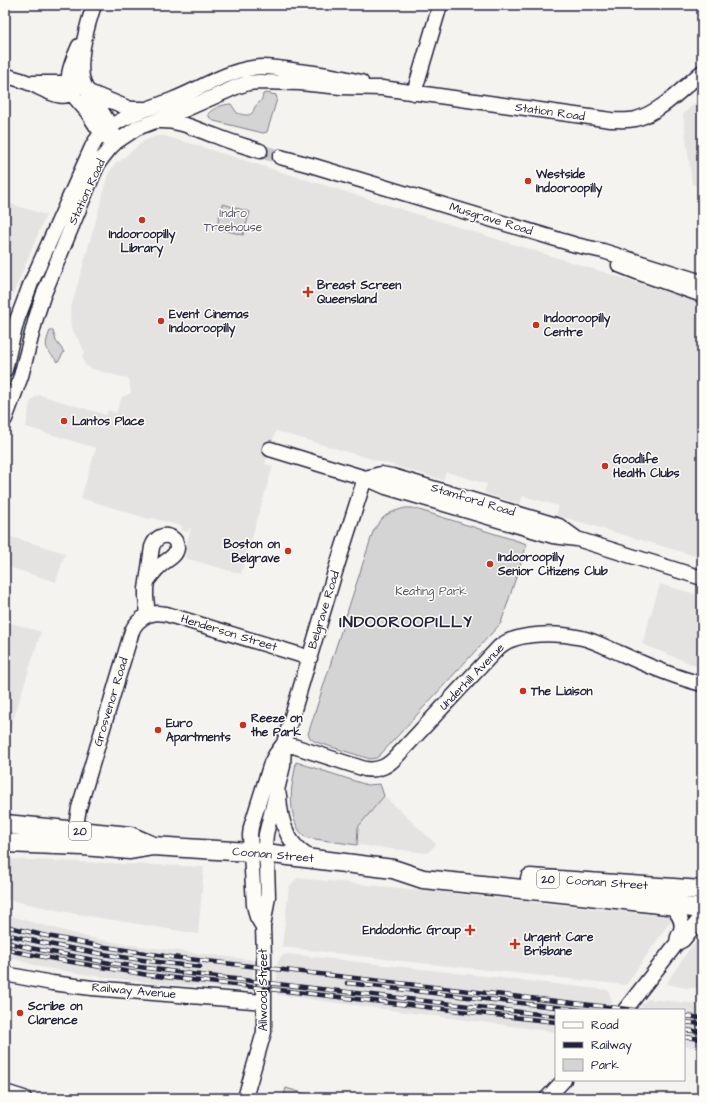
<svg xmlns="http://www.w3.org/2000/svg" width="707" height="1103" viewBox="0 0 707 1103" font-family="'Architects Daughter',sans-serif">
	<rect width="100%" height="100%" fill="#f4f3ef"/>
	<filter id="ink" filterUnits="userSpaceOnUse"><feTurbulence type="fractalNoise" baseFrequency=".025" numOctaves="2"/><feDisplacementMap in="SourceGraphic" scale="8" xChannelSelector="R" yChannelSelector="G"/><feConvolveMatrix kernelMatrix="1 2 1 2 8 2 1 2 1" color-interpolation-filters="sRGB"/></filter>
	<g filter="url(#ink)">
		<path fill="#e4e3e2" d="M 702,97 L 702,187 L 692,184 L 683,114 Z
			M 156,136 L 164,136 L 189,143 L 702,303 L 702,558 L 556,515 L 559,506 L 523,496 L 520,504 L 484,493 L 487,484 L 457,475 L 446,472 L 443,480 L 276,431 L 265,464 L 273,466 L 241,574 L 185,558 L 186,552 L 184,551 L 191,529 L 189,528 L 188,532 L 181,530 L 182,526 L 152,518 L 149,519 L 81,498 L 96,448 L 26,427 L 30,403 L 33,399 L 36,396 L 40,395 L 106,415 L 108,410 L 116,413 L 122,397 L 131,393 L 129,379 L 93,369 L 85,365 L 82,355 L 85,352 L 71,327 L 70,311 L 98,213 L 108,174 L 117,161 L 120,162 L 121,160 L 144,141 Z
			M 5,202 L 46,215 L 11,299 L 5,305 Z
			M 5,535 L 65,553 L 56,582 L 5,566 Z
			M 660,584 L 702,596 L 702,668 L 642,644 Z
			M 5,621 L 41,632 L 8,736 L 5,735 Z
			M 384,796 L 436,844 L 428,853 L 357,845 L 358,827 Z
			M 5,859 L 204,867 L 198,934 L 71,913 L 5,899 Z
			M 297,878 L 410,889 L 673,917 L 626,985 L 402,961 L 282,947 L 289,887 Z
			M 5,914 L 35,923 L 91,938 L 131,945 L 253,960 L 253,990 L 152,983 L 95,976 L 40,967 L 5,956 Z
			M 702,934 L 702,988 L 687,988 L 666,984 L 690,948 Z
			M 288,954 L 608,990 L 612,1001 L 606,1010 L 556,1010 L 556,1032 L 278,995 L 277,992 L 277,964 L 281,956 Z
			M 648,999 L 702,1004 L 702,1048 L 684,1046 L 684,1010 L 639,1010 L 642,1004 Z"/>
		<path fill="#d5d4d5" stroke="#7c7b88" d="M 267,93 L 276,95 L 277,99 L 267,132 L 263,133 L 214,121 L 210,118 L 208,114 C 213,108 224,104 231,104 L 237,113 C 241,114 248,117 252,113 C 254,111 253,110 255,107 C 259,101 262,103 263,94 Z
			M 223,204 L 250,212 L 243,235 L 216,228 Z
			M 50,331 L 53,331 L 56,341 L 64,352 L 58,362 C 46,349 43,348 50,331 Z
			M 405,508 L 413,508 L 527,544 L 501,623 L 380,755 L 376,758 L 370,759 L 316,742 L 311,739 L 308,734 L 373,532 C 383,515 387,513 405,508 Z
			M 296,762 L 367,785 L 380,784 L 384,796 L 358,827 L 357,845 L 308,838 C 292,831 290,802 292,786 C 293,778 295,770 296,762 Z
			M 286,1088 L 319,1098 L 283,1098 Z"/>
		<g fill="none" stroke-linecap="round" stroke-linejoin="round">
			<path stroke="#cac9cb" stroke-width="14" stroke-dasharray="14 7" stroke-linecap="butt" d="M 260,151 L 280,157"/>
			<defs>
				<path id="minor" d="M 94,5 C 87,26 76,63 84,84 C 86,90 91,95 94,100 C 102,111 109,122 114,135
					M 79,46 C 72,62 63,79 74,96 C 78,102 84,107 88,113 C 94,122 99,133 109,140
					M 5,75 C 13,78 22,80 29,83 C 43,88 67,107 77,86
					M 33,83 L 61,83 L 78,85
					M 89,92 L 128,108 L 133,109 L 143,109
					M 414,93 L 440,5
					M 159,121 C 180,120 197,130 216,136 C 230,142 245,146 260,151
					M 280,157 L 314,166 L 576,245 L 603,251 L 702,282
					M 619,265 L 642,274 L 702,295
					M 5,370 L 11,343 L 17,320 L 31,283 L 92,147 C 96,139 102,132 110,127 C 130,113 152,108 174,99 C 202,88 231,68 262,67 C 274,67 286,69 298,71 C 319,73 340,77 361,82
					M 5,419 L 21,376 L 36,318 L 43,296 L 93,175 L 99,162 L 110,148 L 116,142 L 137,128 L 184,110 L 236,87 L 248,83 L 259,82 L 300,83 L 341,87 L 382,88 L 611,120 C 619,120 627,121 636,119 C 662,111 682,89 702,72
					M 270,449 L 365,478 L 386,487 L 553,536 L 577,539 L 702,578
					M 365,478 L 381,474 L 392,476 L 559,526 L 577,539
					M 148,615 L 157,613 L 166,614 L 310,658
					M 284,743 L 365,769 C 379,771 388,766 397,756 L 499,647 C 518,631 559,633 582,638 C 596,641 609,649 622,654 C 648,666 674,677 702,684
					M 279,795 C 280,821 287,847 312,858
					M 75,831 L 79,808 L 132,631 C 135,623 140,619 148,615 L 146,597 L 146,589 L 152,547 C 158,530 177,534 177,548 C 176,557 166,560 160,566 C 155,570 152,575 148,580
					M 263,927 L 257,917 L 254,905 L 250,835 L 251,827 L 271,763 L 276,754 L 284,743
					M 677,943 L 683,940 L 702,916
					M 5,974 L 52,983 L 92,988 L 264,1002
					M 625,1010 L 677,943 C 677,936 679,935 681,930 C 684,920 676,912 672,905
					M 5,1092 L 24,1098
					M 245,1098 L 264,1032 L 264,957 L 263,927 L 268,896 L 267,866 L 265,845 L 266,834 L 283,766 L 284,743 L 335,572 L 365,478
					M 547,1098 L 564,1080"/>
				<path id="major" d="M 5,824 L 130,836 L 153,846
					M 5,843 L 83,846 L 130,850 L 153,846 L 265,853 L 393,869 L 423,879 L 581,895 L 702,909
					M 530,878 L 702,890"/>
			</defs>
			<use href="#minor" stroke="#22223b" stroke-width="17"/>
			<use href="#major" stroke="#22223b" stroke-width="21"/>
			<use href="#minor" stroke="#fdfcf7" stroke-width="14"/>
			<use href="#major" stroke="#fdfcf7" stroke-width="18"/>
			<defs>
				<path id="rail" d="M 5,926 L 42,935 L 99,946 L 171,957 L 635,1010
					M 5,934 C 69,950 134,960 200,967
					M 5,942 L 30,948 L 110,963 L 191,974 L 556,1016
					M 5,948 L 17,952 L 66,961 L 148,975 L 556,1022
					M 347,983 L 581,1010
					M 684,1016 L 702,1018
					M 684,1022 L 702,1024
					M 684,1030 L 702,1032
					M 684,1037 L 702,1039"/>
			</defs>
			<use href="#rail" stroke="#22223b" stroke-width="4.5"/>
			<use href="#rail" stroke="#fdfcf7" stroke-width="3" stroke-dasharray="9" stroke-linecap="butt"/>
		</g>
	</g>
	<g fill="#c8321e" stroke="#fdfcf7" stroke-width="1.5">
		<circle cx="528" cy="181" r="4"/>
		<circle cx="142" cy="220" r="4"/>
		<path d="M306 286h4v4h4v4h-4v4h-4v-4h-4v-4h4z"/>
		<circle cx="161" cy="321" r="4"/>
		<circle cx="536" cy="325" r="4"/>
		<circle cx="64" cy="421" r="4"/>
		<circle cx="605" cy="466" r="4"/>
		<circle cx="288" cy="551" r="4"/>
		<circle cx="490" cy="564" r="4"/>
		<circle cx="523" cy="691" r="4"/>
		<circle cx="243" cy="725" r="4"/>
		<circle cx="158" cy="730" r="4"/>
		<path d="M468 924h4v4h4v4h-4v4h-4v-4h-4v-4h4z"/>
		<path d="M513 938h4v4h4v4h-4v4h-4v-4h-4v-4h4z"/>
		<circle cx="20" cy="1013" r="4"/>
	</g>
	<g text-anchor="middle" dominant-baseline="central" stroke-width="3" stroke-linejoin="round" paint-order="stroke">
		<g fill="#fdfcf7" stroke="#646373" stroke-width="1">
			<rect x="69" y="822" width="22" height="18" rx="3"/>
			<rect x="537" y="870" width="22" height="18" rx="3"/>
		</g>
		<g font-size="11" font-weight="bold" fill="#22223b">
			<text x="80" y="831">20</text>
			<text x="548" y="879">20</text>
		</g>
		<g font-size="12" fill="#22223b" stroke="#fdfcf7">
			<text transform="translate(550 112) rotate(8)">Station Road</text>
			<text transform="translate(87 192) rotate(-65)">Station Road</text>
			<text transform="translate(491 219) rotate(17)">Musgrave Road</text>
			<text transform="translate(473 500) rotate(17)">Stamford Road</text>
			<text transform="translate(324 610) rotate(-73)">Belgrave Road</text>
			<text transform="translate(229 633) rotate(17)">Henderson Street</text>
			<text transform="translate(472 677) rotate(-46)">Underhill Avenue</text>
			<text transform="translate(111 702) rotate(-73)">Grosvenor Road</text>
			<text transform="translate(273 855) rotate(5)">Coonan Street</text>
			<text transform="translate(607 883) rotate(4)">Coonan Street</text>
			<text transform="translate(263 990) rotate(-90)">Allwood Street</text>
			<text transform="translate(134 991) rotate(5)">Railway Avenue</text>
		</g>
		<g font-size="12" font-weight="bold" fill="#22223b" stroke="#fdfcf7" text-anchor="start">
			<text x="536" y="174">Westside<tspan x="536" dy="14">Indooroopilly</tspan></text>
			<text x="142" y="234" text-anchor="middle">Indooroopilly<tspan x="142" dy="14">Library</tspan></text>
			<text x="317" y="285">Breast Screen<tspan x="317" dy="14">Queensland</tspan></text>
			<text x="169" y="314">Event Cinemas<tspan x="169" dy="14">Indooroopilly</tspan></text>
			<text x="544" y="318">Indooroopilly<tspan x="544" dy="14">Centre</tspan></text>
			<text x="72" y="421">Lantos Place</text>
			<text x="613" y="459">Goodlife<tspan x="613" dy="14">Health Clubs</tspan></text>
			<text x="280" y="544" text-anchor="end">Boston on<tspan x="280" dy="14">Belgrave</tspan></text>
			<text x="498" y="557">Indooroopilly<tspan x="498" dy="14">Senior Citizens Club</tspan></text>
			<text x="531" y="691">The Liaison</text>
			<text x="251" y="718">Reeze on<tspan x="251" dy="14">the Park</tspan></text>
			<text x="166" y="723">Euro<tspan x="166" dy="14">Apartments</tspan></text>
			<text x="461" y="930" text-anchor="end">Endodontic Group</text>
			<text x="524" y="937">Urgent Care<tspan x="524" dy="14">Brisbane</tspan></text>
			<text x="28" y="1006">Scribe on<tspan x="28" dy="14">Clarence</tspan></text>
		</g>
		<g font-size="12" fill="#585769" stroke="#fdfcf7">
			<text x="233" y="213">Indro<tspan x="233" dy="14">Treehouse</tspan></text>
			<text x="431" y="591">Keating Park</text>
		</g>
		<g font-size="16" font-weight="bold" letter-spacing="1" fill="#22223b" stroke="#fdfcf7">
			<text x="406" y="622">INDOOROOPILLY</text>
		</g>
	</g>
	<rect width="707" height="1103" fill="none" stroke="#fdfcf7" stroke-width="20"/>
	<rect x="10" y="10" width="687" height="1083" fill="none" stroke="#22223b" stroke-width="1.5" filter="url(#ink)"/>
	<rect x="555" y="1009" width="130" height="72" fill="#fdfcf7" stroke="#a5a5ac"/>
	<rect x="563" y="1022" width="20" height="6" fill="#fdfcf7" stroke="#a5a5ac"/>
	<text x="591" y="1029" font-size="12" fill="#22223b">Road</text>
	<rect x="563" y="1042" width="20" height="6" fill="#22223b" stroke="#a5a5ac"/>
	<text x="591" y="1049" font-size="12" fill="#22223b">Railway</text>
	<rect x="563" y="1059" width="20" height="12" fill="#d5d4d5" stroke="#a5a5ac"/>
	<text x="591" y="1069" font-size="12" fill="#22223b">Park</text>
</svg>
